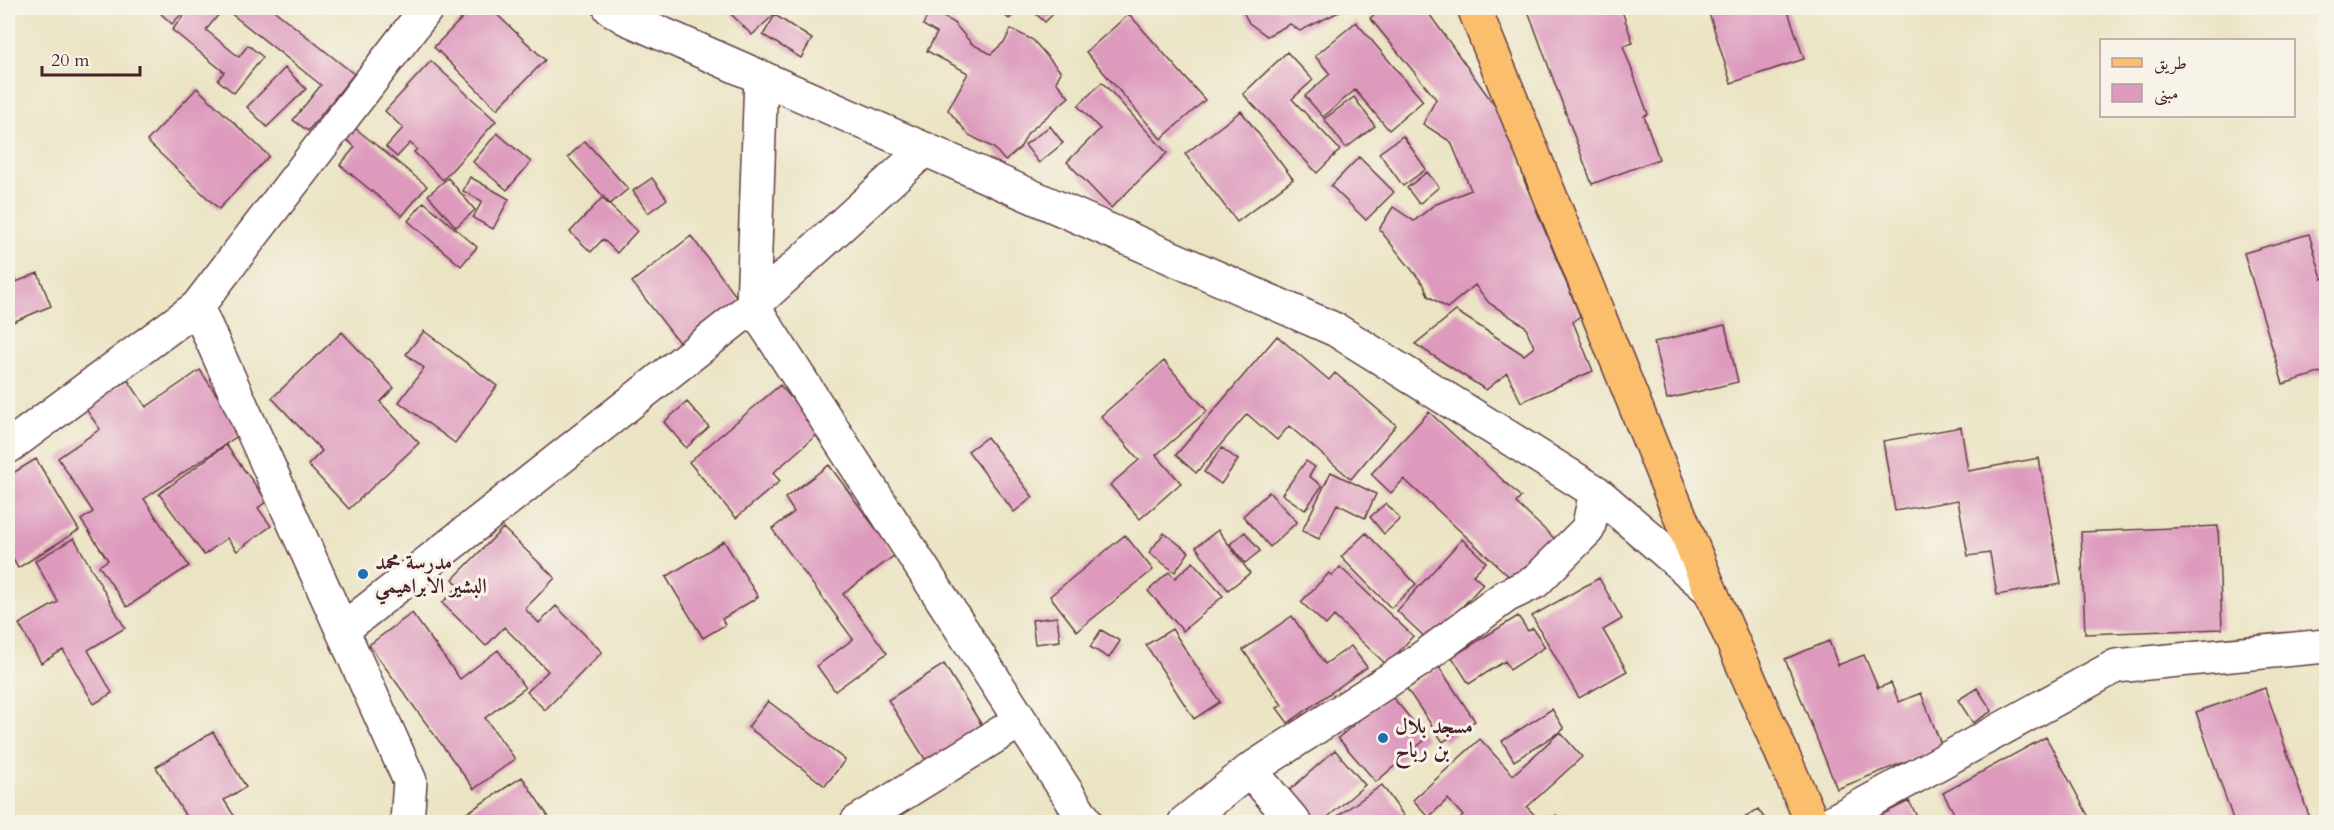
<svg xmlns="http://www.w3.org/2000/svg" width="2334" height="830" viewBox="0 0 2334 830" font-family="Cardo,Amiri,serif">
	<rect width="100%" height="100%" fill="#f7f3e8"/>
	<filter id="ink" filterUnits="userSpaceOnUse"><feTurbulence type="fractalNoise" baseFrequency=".0167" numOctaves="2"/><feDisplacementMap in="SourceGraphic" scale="12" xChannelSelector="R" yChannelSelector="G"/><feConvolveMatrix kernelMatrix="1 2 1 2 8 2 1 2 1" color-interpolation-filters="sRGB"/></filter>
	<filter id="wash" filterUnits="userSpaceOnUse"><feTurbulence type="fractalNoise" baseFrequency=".008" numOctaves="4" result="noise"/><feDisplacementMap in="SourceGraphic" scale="24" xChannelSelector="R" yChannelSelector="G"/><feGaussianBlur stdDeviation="1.35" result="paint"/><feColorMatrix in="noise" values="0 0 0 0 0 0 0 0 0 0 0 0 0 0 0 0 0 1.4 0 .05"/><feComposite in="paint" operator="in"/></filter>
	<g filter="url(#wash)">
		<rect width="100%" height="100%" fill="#ebe4c4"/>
		<g id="blocks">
			<path fill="#dd9abd" d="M 118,8 L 130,8 L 124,14 Z
				M 160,8 L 187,8 L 172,24 L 157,10 Z
				M 190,8 L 271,8 L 354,74 L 308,131 L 293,120 L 321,85 L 224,8 L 206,30 L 239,57 L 248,45 L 263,57 L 234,93 L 218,80 L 224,72 L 172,30 Z
				M 472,8 L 490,8 L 545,60 L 497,109 L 434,47 Z
				M 725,8 L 781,8 L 752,35 Z
				M 997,8 L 1020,8 L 1009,19 Z
				M 1029,8 L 1059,8 L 1045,22 Z
				M 1244,8 L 1347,8 L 1300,31 L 1290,24 L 1267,36 L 1249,23 L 1242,10 Z
				M 1383,8 L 1425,8 L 1515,134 L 1524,180 L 1580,316 L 1573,322 L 1593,371 L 1521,402 L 1507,373 L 1486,390 L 1415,344 L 1456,311 L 1524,355 L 1534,347 L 1525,326 L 1489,303 L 1475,285 L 1447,308 L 1428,296 L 1424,285 L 1379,229 L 1393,207 L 1414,221 L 1434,205 L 1471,190 L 1451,142 L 1423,124 L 1436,99 L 1370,18 Z
				M 1527,8 L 1621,8 L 1633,43 L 1623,46 L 1648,114 L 1644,116 L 1659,159 L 1592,184 Z
				M 1726,8 L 1787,8 L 1804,59 L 1731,83 L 1709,13 Z
				M 930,10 L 953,22 L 972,44 L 991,54 L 1005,41 L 1011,29 L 1033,40 L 1061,72 L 1056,82 L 1069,97 L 1028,133 L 1020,148 L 1005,161 L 994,148 L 969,135 L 948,110 L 968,73 L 927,51 L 937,33 L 923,25 Z
				M 1129,14 L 1205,100 L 1161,139 L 1086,52 Z
				M 775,15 L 812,39 L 801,58 L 763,35 Z
				M 1356,22 L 1423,101 L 1389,130 L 1355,90 L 1323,117 L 1305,96 L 1330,74 L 1315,56 Z
				M 1287,52 L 1313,80 L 1292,99 L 1340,150 L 1317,173 L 1243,94 Z
				M 431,61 L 496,121 L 443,180 L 414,152 L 417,149 L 410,143 L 397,157 L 386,147 L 403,128 L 385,111 Z
				M 285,68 L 306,89 L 267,127 L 247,107 Z
				M 1102,82 L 1167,153 L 1111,208 L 1067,162 L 1100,129 L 1078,106 Z
				M 197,88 L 269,156 L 219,209 L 147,141 Z
				M 1354,97 L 1375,126 L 1346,148 L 1324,119 Z
				M 1241,111 L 1293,179 L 1237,222 L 1185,154 Z
				M 350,124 L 427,186 L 402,216 L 340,165 L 355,147 L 341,135 Z
				M 1050,126 L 1063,143 L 1039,163 L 1025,145 Z
				M 497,133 L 531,162 L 507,190 L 473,162 Z
				M 1403,136 L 1426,169 L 1403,186 L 1379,153 Z
				M 585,141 L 628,189 L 610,204 L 568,157 Z
				M 1359,157 L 1394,192 L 1366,220 L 1331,186 Z
				M 1427,172 L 1439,187 L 1419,204 L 1407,188 Z
				M 470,177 L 509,199 L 493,229 L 473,218 L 482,201 L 463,191 Z
				M 448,178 L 475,210 L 456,227 L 428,195 Z
				M 652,178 L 667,199 L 648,213 L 633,191 Z
				M 602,198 L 637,231 L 617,253 L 603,239 L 591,252 L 570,232 Z
				M 424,202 L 477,247 L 461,266 L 408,221 Z
				M 2309,234 L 2322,279 L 2326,277 L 2326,371 L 2283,384 L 2244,253 Z
				M 691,236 L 742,304 L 684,349 L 632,282 Z
				M 11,268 L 16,282 L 38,273 L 51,306 L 8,324 L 8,270 Z
				M 1725,325 L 1738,382 L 1667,399 L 1654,342 Z
				M 424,331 L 497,386 L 455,443 L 399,402 L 424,368 L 406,354 Z
				M 342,332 L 394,388 L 380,402 L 419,443 L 349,509 L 308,465 L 322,451 L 272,398 Z
				M 1277,336 L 1329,380 L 1335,373 L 1396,425 L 1351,479 L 1289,426 L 1277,440 L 1247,414 L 1196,473 L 1176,455 Z
				M 1164,361 L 1207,411 L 1156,455 L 1181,483 L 1140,519 L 1110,485 L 1139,460 L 1101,416 Z
				M 200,370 L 242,433 L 144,499 L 189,566 L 127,607 L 99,566 L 108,560 L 81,520 L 93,512 L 58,458 L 100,429 L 85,408 L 128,380 L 146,407 Z
				M 780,385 L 820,432 L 773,473 L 780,481 L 736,518 L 689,462 Z
				M 687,402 L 709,427 L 686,448 L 664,422 Z
				M 1429,412 L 1521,497 L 1516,503 L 1555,539 L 1515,582 L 1404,479 L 1391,493 L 1371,474 Z
				M 1961,427 L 1968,471 L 2039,458 L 2061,584 L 1997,595 L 1990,553 L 1968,556 L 1958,500 L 1895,511 L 1883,441 Z
				M 987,437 L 1033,497 L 1014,512 L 968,451 Z
				M 226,445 L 267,501 L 258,508 L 271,526 L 237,551 L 227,538 L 204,555 L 159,494 Z
				M 1222,448 L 1238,460 L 1221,484 L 1204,472 Z
				M 36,459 L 79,530 L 18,568 L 8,551 L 8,476 Z
				M 1306,461 L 1315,467 L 1309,476 L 1322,486 L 1305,510 L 1282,494 Z
				M 829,465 L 895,555 L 843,594 L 887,653 L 835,691 L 817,666 L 853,639 L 772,529 L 794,512 L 785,498 Z
				M 1331,472 L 1376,494 L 1365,518 L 1337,504 L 1319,539 L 1302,531 Z
				M 1269,492 L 1297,522 L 1270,547 L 1243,516 Z
				M 1386,503 L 1400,519 L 1384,534 L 1370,517 Z
				M 2218,526 L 2222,629 L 2085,634 L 2081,532 Z
				M 503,528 L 555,578 L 525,609 L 539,623 L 556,606 L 602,652 L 545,710 L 527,692 L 548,671 L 504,627 L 486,646 L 442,603 L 459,586 L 453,579 Z
				M 1218,530 L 1250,573 L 1228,590 L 1196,547 Z
				M 1245,532 L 1260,551 L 1245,563 L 1230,544 Z
				M 1164,533 L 1189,552 L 1175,572 L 1149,553 Z
				M 1366,533 L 1416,584 L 1391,608 L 1341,557 Z
				M 1125,535 L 1153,570 L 1077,631 L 1050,596 Z
				M 74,538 L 125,628 L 88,650 L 112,693 L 94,704 L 63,650 L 41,663 L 19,624 L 58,602 L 35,561 Z
				M 1462,539 L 1486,562 L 1473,575 L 1483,584 L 1430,642 L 1397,611 Z
				M 724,541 L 758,597 L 722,619 L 725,625 L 703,638 L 666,577 Z
				M 1193,562 L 1223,596 L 1183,631 L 1148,591 L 1169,572 L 1175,578 Z
				M 1340,567 L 1413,636 L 1387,665 L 1334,616 L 1326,625 L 1301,602 L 1329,573 L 1332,576 Z
				M 1599,578 L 1622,619 L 1603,630 L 1627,671 L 1579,698 L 1532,616 Z
				M 412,613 L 460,679 L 498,650 L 525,688 L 485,718 L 515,759 L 474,789 L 369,645 Z
				M 1292,616 L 1325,664 L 1351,646 L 1367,667 L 1288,723 L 1277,708 L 1282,705 L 1243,650 Z
				M 1518,616 L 1528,631 L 1533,628 L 1545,647 L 1510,670 L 1505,661 L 1469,684 L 1452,657 Z
				M 1057,617 L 1060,641 L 1035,644 L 1032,620 Z
				M 1172,629 L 1220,702 L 1194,719 L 1146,645 Z
				M 1101,630 L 1120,641 L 1109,658 L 1090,647 Z
				M 1829,641 L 1838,665 L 1864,655 L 1878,688 L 1891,683 L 1899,702 L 1921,693 L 1942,747 L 1837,789 L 1785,659 Z
				M 944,664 L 986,732 L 930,767 L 888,700 Z
				M 1439,667 L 1475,721 L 1443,742 L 1407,689 Z
				M 1977,688 L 1992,711 L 1973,723 L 1958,700 Z
				M 2265,688 L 2311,822 L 2234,822 L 2196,712 Z
				M 1390,694 L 1427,738 L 1376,782 L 1338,738 Z
				M 768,701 L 845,760 L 825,786 L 748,727 Z
				M 1552,709 L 1564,729 L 1514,761 L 1502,741 Z
				M 213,732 L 246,787 L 224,800 L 238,822 L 185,822 L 188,820 L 156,767 Z
				M 1560,732 L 1582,757 L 1527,807 L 1541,822 L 1457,822 L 1463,816 L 1448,799 L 1429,817 L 1413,800 L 1480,739 L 1513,775 Z
				M 2046,737 L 2091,821 L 1959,822 L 1943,793 Z
				M 1335,750 L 1365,785 L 1322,822 L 1310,822 L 1285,794 Z
				M 522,777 L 552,822 L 457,822 L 456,820 Z
				M 1382,785 L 1408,822 L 1329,822 Z
				M 1909,801 L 1920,822 L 1867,822 Z
				M 1758,809 L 1767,822 L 1738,822 Z
				M 1556,815 L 1563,822 L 1548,822 Z"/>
		</g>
	</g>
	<g filter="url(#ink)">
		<use href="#blocks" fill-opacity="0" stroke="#623d42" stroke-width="1.5"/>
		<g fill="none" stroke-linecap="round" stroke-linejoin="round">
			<defs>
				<path id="street" d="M 610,8 L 626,18 L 1336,330 L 1596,492 L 1710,590
					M 761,77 L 753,306 L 1086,822
					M 197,307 L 410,781 L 407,822
					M 8,447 L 197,307 L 427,8
					M 342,630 L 753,306 L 925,149
					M 1250,770 L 1294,822
					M 857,822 L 1020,721
					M 1185,822 L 1250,770 L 1417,662 L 1506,596 L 1535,582 L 1588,529 L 1596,492
					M 1832,822 L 2116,666 L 2326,646"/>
				<path id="primary" d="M 1474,8 L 1710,590 L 1812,822"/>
			</defs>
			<use href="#street" stroke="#623d42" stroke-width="36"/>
			<use href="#primary" stroke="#623d42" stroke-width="36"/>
			<use href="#street" stroke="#fff" stroke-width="33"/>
			<use href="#primary" stroke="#fabe6d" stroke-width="33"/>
		</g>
	</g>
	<g fill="#1f6fb2" stroke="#f7f3e8" stroke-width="2">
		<circle cx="363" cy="574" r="6"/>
		<circle cx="1383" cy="738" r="6"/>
	</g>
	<g text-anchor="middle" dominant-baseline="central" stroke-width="6" stroke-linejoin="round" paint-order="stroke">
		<g font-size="21" font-weight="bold" fill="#4a1f2b" stroke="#f7f3e8" text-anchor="start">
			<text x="375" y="562">مدرسة محمد<tspan x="375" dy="24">البشير الابراهيمي</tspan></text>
			<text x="1395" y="726">مسجد بلال<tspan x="1395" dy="24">بن رباح</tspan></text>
		</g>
	</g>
	<rect width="2334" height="830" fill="none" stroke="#f7f3e8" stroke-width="30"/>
	<rect x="2100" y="39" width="195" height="78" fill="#f7f3e8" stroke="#b29e9c" stroke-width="1.5"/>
	<rect x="2112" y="58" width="30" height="9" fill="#fabe6d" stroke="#b29e9c" stroke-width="1.5"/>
	<text x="2154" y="69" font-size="18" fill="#4a1f2b">طريق</text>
	<rect x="2112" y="84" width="30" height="18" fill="#dd9abd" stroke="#b29e9c" stroke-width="1.5"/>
	<text x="2154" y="99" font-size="18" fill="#4a1f2b">مبنى</text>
	<path d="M42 66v9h98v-9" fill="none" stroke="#4a1f2b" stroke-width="3"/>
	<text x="51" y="66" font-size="18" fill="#4a1f2b" stroke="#f7f3e8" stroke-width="4.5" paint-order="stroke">20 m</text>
</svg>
